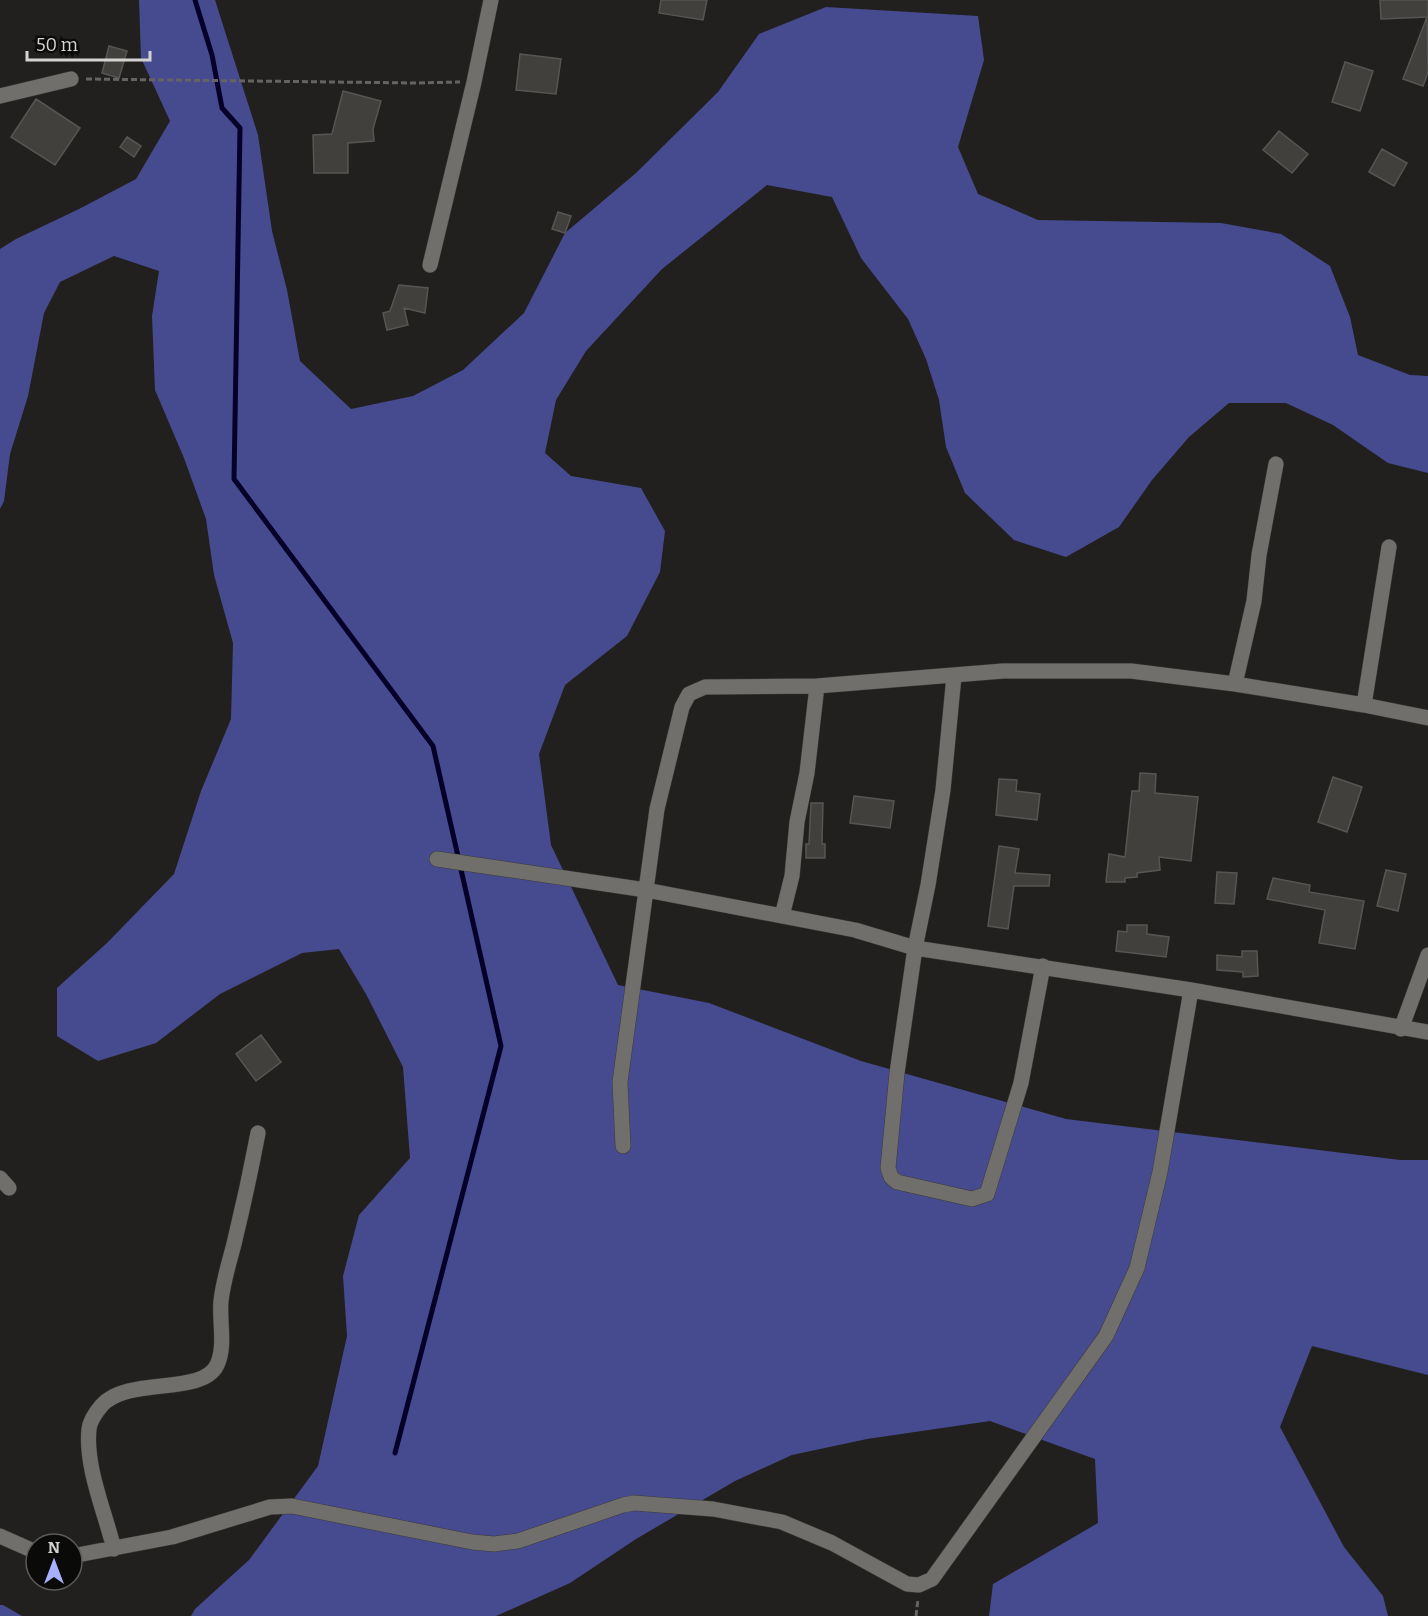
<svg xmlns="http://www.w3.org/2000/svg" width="1428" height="1616" viewBox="0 0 1428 1616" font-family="Bitter,serif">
	<rect width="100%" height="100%" fill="#21201e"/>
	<path fill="#464b8f" d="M 139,0 L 215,0 L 258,135 L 272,231 L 287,290 L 300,361 L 351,409 L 413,396 L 463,370 L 524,313 L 565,233 L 636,173 L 718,92 L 759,34 L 826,7 L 978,16 L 984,60 L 958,147 L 978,194 L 1038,220 L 1221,223 L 1281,234 L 1330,266 L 1350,317 L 1358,355 L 1410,375 L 1428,376 L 1428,473 L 1388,463 L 1333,425 L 1286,403 L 1229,403 L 1189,437 L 1152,480 L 1119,527 L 1066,557 L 1014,540 L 965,493 L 946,447 L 939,400 L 926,359 L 908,319 L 861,258 L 832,197 L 767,185 L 662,269 L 586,351 L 556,400 L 545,453 L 571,476 L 641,488 L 665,531 L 660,572 L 627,636 L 565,685 L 539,754 L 551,845 L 618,985 L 709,1003 L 861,1061 L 1066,1119 L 1400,1160 L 1428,1160 L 1428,1375 L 1312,1346 L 1280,1427 L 1344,1547 L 1383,1596 L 1388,1616 L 989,1616 L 993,1584 L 1098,1523 L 1095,1459 L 990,1421 L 867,1439 L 792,1455 L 735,1481 L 636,1539 L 570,1583 L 496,1616 L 191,1616 L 195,1609 L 249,1560 L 318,1466 L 347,1336 L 343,1276 L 359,1215 L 410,1158 L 403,1067 L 366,994 L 339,949 L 302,953 L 220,994 L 156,1043 L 98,1061 L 57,1036 L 57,988 L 107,943 L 174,874 L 201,791 L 231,719 L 233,643 L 214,575 L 206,519 L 184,458 L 155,390 L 152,316 L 159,271 L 114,256 L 60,282 L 44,313 L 28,396 L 10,454 L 4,501 L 0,509 L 0,249 L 16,239 L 79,209 L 136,179 L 170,121 L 141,58 Z
		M 0,1605 L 3,1605 L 22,1616 L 0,1616 Z"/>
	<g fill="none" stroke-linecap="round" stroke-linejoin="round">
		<path stroke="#050028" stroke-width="5" d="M 195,0 L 212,55 L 222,108 L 240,128 L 234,479 L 433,746 L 501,1046 L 395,1453"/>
	</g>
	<path fill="#41403d" stroke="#575553" stroke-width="1.5" d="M 661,0 L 707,0 L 703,20 L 659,13 Z
		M 1380,0 L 1428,0 L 1428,17 L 1381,19 Z
		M 1427,17 L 1428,73 L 1423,86 L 1403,79 Z
		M 109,46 L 127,51 L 119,78 L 102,73 Z
		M 520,54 L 561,59 L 556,94 L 516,90 Z
		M 1345,62 L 1373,71 L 1360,111 L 1332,102 Z
		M 343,91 L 381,101 L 373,129 L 374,141 L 348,143 L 348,173 L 314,173 L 313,135 L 332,134 Z
		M 36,99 L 80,128 L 55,165 L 11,137 Z
		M 1279,131 L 1308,154 L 1292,173 L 1263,150 Z
		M 127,137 L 141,146 L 134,157 L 120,147 Z
		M 1382,149 L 1407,163 L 1394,186 L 1369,172 Z
		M 558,212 L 571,216 L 565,233 L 552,229 Z
		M 399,285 L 428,288 L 425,313 L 404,308 L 408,325 L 387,330 L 383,313 L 390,311 Z
		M 1140,773 L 1156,774 L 1155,793 L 1198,797 L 1191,861 L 1159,857 L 1160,870 L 1137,873 L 1137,877 L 1125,878 L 1125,882 L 1106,882 L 1109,854 L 1125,857 L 1132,791 L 1139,791 Z
		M 1333,777 L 1362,787 L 1347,832 L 1318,822 Z
		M 999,779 L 1017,780 L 1016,791 L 1040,794 L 1037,820 L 996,815 Z
		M 854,796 L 894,801 L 890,828 L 850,823 Z
		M 811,803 L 823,803 L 822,844 L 825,844 L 825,858 L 806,858 L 806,844 L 809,844 Z
		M 999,846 L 1019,849 L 1015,873 L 1050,875 L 1049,886 L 1014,886 L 1008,929 L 988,926 Z
		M 1386,870 L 1406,874 L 1398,911 L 1377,906 Z
		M 1217,872 L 1237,873 L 1234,904 L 1215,903 Z
		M 1273,878 L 1310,885 L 1309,892 L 1364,901 L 1355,949 L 1319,943 L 1325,910 L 1267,899 Z
		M 1127,925 L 1147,925 L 1147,934 L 1169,937 L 1166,957 L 1116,951 L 1118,931 L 1127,932 Z
		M 1242,951 L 1257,951 L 1258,976 L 1243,977 L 1243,972 L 1217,970 L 1217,955 L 1242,957 Z
		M 261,1035 L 281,1062 L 256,1081 L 236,1054 Z"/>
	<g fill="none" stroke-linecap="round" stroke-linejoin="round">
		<defs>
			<path id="street" d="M 0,96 L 71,79
				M 430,265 L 474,82 L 491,0
				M 1276,464 L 1259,555 L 1254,601 L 1235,684 L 1364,705
				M 1389,547 L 1364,705 L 1428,718
				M 954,676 L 943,790 L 928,885 L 915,948 L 897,1073 L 888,1168 L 891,1177 L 897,1182 L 972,1199 L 987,1194 L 1021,1083 L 1043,966
				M 1235,684 L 1131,671 L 1003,671 L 817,686 L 705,687 L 689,694 L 682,707 L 657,809 L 646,890 L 855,930 L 915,948 L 1191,990 L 1428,1032
				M 437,859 L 646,890 L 620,1082 L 623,1146
				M 782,916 L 792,876 L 797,822 L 807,773 L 817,686
				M 1401,1029 L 1428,955
				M 0,1178 L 9,1188
				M 0,1536 L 36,1552
				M 114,1549 C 105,1512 85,1467 89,1429 C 90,1421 96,1412 102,1405 C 129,1376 202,1396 217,1365 C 226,1346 219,1321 221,1301 C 223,1282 229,1263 234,1244 C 243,1207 251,1170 258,1133
				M 72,1556 L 172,1537 L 270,1507 L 292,1506 L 472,1542 L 494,1544 L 518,1541 L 623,1505 L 634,1503 L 713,1509 L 782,1522 L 832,1543 L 907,1584 L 919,1585 L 932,1579 L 1106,1336 L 1137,1268 L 1160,1172 L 1191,990"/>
		</defs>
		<use href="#street" stroke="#3b3a38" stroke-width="16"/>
		<path stroke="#656463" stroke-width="3" stroke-dasharray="6 3" stroke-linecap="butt" d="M 86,79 L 416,83 L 460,82
			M 916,1616 L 918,1599"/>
		<use href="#street" stroke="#716f6c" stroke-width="15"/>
	</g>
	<g transform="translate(54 1562)"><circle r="28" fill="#0a0a09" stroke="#5b5a59" stroke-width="1.5"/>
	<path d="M0-4.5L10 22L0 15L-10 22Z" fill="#a6b1fc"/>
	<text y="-9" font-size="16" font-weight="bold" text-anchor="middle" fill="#d4d3d2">N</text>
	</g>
	<path d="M27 51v9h123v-9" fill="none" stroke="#d4d3d2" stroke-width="3"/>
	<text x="36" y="51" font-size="18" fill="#d4d3d2" stroke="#0a0a09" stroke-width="4.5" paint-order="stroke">50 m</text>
</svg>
